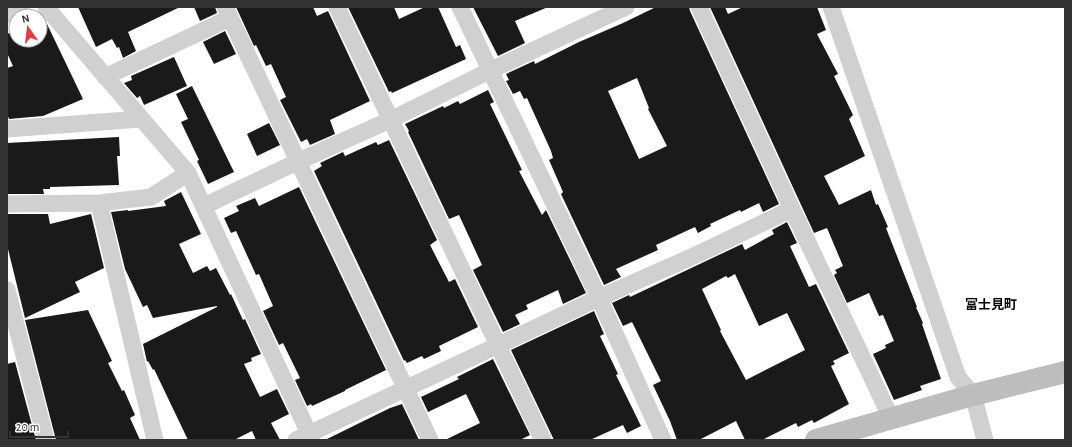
<svg xmlns="http://www.w3.org/2000/svg" width="1072" height="447" viewBox="0 0 1072 447" font-family="'Alegreya Sans','Noto Sans JP',sans-serif">
	<rect width="100%" height="100%" fill="#fff"/>
	<path fill="#1a1a1a" fill-rule="evenodd" d="M 78,7 L 180,7 L 128,32 L 136,51 L 123,58 L 119,47 L 117,48 L 112,39 L 96,47 Z
		M 194,7 L 215,7 L 217,13 L 200,21 Z
		M 236,7 L 313,7 L 317,16 L 328,11 L 370,101 L 330,120 L 335,134 L 310,145 L 307,139 L 301,142 L 280,100 L 286,97 L 271,64 L 266,66 L 256,45 L 254,46 Z
		M 348,7 L 394,7 L 399,19 L 425,7 L 438,7 L 456,47 L 460,45 L 466,59 L 392,93 L 391,91 L 389,92 Z
		M 473,7 L 548,7 L 515,21 L 525,43 L 498,56 Z
		M 656,7 L 689,7 L 690,11 L 779,204 L 763,212 L 759,203 L 741,212 L 740,210 L 710,224 L 711,226 L 698,233 L 695,227 L 656,245 L 658,250 L 616,269 L 621,277 L 604,285 L 561,194 L 563,192 L 549,160 L 553,158 L 551,151 L 527,98 L 524,99 L 520,91 L 513,94 L 506,81 L 509,80 L 506,74 L 534,61 L 535,64 L 579,42 L 623,23 ZM 637,78 L 649,108 L 648,109 L 667,146 L 639,159 L 608,91 Z
		M 710,7 L 725,7 L 728,14 L 743,7 L 817,7 L 826,30 L 817,34 L 838,74 L 834,76 L 853,115 L 849,119 L 865,156 L 824,176 L 839,205 L 871,190 L 876,205 L 878,204 L 888,227 L 886,228 L 917,307 L 916,307 L 923,323 L 922,324 L 941,379 L 920,386 L 922,390 L 894,400 L 873,354 L 886,348 L 885,345 L 894,341 L 883,315 L 879,316 L 869,293 L 847,303 L 834,275 L 837,273 L 835,270 L 843,266 L 827,228 L 814,233 Z
		M 42,18 L 47,24 L 83,99 L 43,116 L 9,119 L 7,114 L 7,68 L 13,66 L 7,53 L 7,34 L 16,30 L 16,40 L 40,40 L 40,19 Z
		M 225,31 L 236,54 L 214,64 L 203,42 Z
		M 174,57 L 187,86 L 144,105 L 140,96 L 137,98 L 124,83 L 132,80 L 131,76 Z
		M 192,86 L 234,172 L 208,184 L 197,161 L 199,160 L 181,122 L 188,119 L 176,94 Z
		M 488,90 L 494,102 L 490,104 L 522,170 L 519,171 L 542,215 L 546,210 L 586,293 L 563,304 L 558,290 L 526,305 L 528,309 L 515,315 L 520,324 L 503,332 L 473,270 L 482,265 L 459,215 L 449,219 L 408,132 L 409,131 L 405,124 L 443,106 L 444,108 L 458,101 L 460,104 Z
		M 269,123 L 280,145 L 257,156 L 247,134 Z
		M 119,137 L 120,156 L 117,156 L 119,185 L 50,187 L 50,189 L 43,189 L 44,194 L 7,194 L 7,143 Z
		M 389,140 L 437,240 L 430,245 L 449,282 L 455,279 L 478,327 L 439,346 L 441,351 L 424,359 L 422,356 L 407,363 L 405,360 L 404,361 L 314,171 L 322,166 L 320,163 L 343,152 L 345,156 L 376,142 L 378,145 Z
		M 299,187 L 386,370 L 345,390 L 345,391 L 312,406 L 311,404 L 307,406 L 295,380 L 300,378 L 283,343 L 279,345 L 263,311 L 273,306 L 259,274 L 256,275 L 236,231 L 231,233 L 224,218 L 239,211 L 236,206 L 255,198 L 259,206 Z
		M 181,192 L 201,234 L 179,244 L 193,273 L 207,266 L 210,271 L 216,268 L 230,295 L 231,294 L 243,320 L 245,319 L 261,354 L 251,358 L 252,361 L 244,364 L 260,397 L 277,389 L 289,414 L 271,423 L 280,440 L 256,440 L 252,431 L 234,440 L 188,440 L 154,369 L 153,370 L 148,361 L 147,362 L 143,344 L 217,307 L 217,306 L 153,318 L 147,305 L 143,307 L 125,269 L 111,212 L 128,210 L 128,211 L 166,206 L 164,201 Z
		M 7,214 L 48,214 L 50,224 L 91,214 L 104,268 L 75,282 L 80,292 L 25,318 L 7,245 Z
		M 787,222 L 797,243 L 790,246 L 809,287 L 816,284 L 849,353 L 833,361 L 835,364 L 831,366 L 849,404 L 814,423 L 812,420 L 798,427 L 796,423 L 762,440 L 745,440 L 736,421 L 699,440 L 677,440 L 670,421 L 653,385 L 661,381 L 632,322 L 623,326 L 612,303 L 629,295 L 630,297 L 742,244 L 745,250 L 774,234 L 772,230 ZM 735,274 L 759,326 L 787,313 L 805,350 L 746,380 L 720,331 L 721,330 L 702,289 L 726,276 L 728,278 Z
		M 88,310 L 112,361 L 108,363 L 122,391 L 124,390 L 135,415 L 130,418 L 140,440 L 56,440 L 25,320 Z
		M 594,311 L 604,334 L 600,336 L 618,374 L 616,375 L 641,426 L 627,433 L 623,425 L 590,440 L 554,440 L 511,350 Z
		M 493,359 L 530,435 L 520,440 L 445,440 L 480,423 L 466,394 L 428,412 L 421,397 L 459,379 L 457,377 Z
		M 15,362 L 36,440 L 7,440 L 7,364 Z
		M 402,404 L 419,440 L 325,440 L 390,408 Z"/>
	<g fill="none" stroke-linecap="round" stroke-linejoin="round">
		<path stroke="#d0d0d0" stroke-width="17" d="M 46,7 L 188,173 L 312,440
			M 225,7 L 430,440
			M 337,7 L 543,440
			M 460,7 L 599,298 L 663,440
			M 699,7 L 792,209 L 891,418
			M 831,7 L 958,377 L 973,395 L 985,440
			M 7,14 L 20,7
			M 105,77 L 230,18
			M 7,129 L 141,119
			M 99,203 L 155,440
			M 7,204 L 99,203 L 151,197 L 188,173
			M 204,206 L 299,161 L 390,120 L 491,70 L 626,7
			M 7,290 L 46,440
			M 296,440 L 599,298 L 698,254 L 792,209"/>
		<path stroke="#bdbdbd" stroke-width="22" d="M 816,440 L 973,395 L 1065,372"/>
	</g>
	<g text-anchor="middle" dominant-baseline="central" stroke-width="4" stroke-linejoin="round" paint-order="stroke">
		<g font-size="13" font-weight="bold" fill="#000" stroke="#fff">
			<text x="991" y="305">富士見町</text>
		</g>
	</g>
	<rect width="1072" height="447" fill="none" stroke="#333333" stroke-width="16"/>
	<g transform="translate(28 28) rotate(346)"><circle r="19" fill="#ffffff" stroke="#adadad"/>
	<path d="M0-3L7 15L0 10L-7 15Z" fill="#e63946"/>
	<text y="-6" font-size="11" font-weight="bold" text-anchor="middle" fill="#333333">N</text>
	</g>
	<path d="M10 431v6h58v-6" fill="none" stroke="#333333" stroke-width="2"/>
	<text x="16" y="431" font-size="12" fill="#333333" stroke="#ffffff" stroke-width="3" paint-order="stroke">20 m</text>
</svg>
